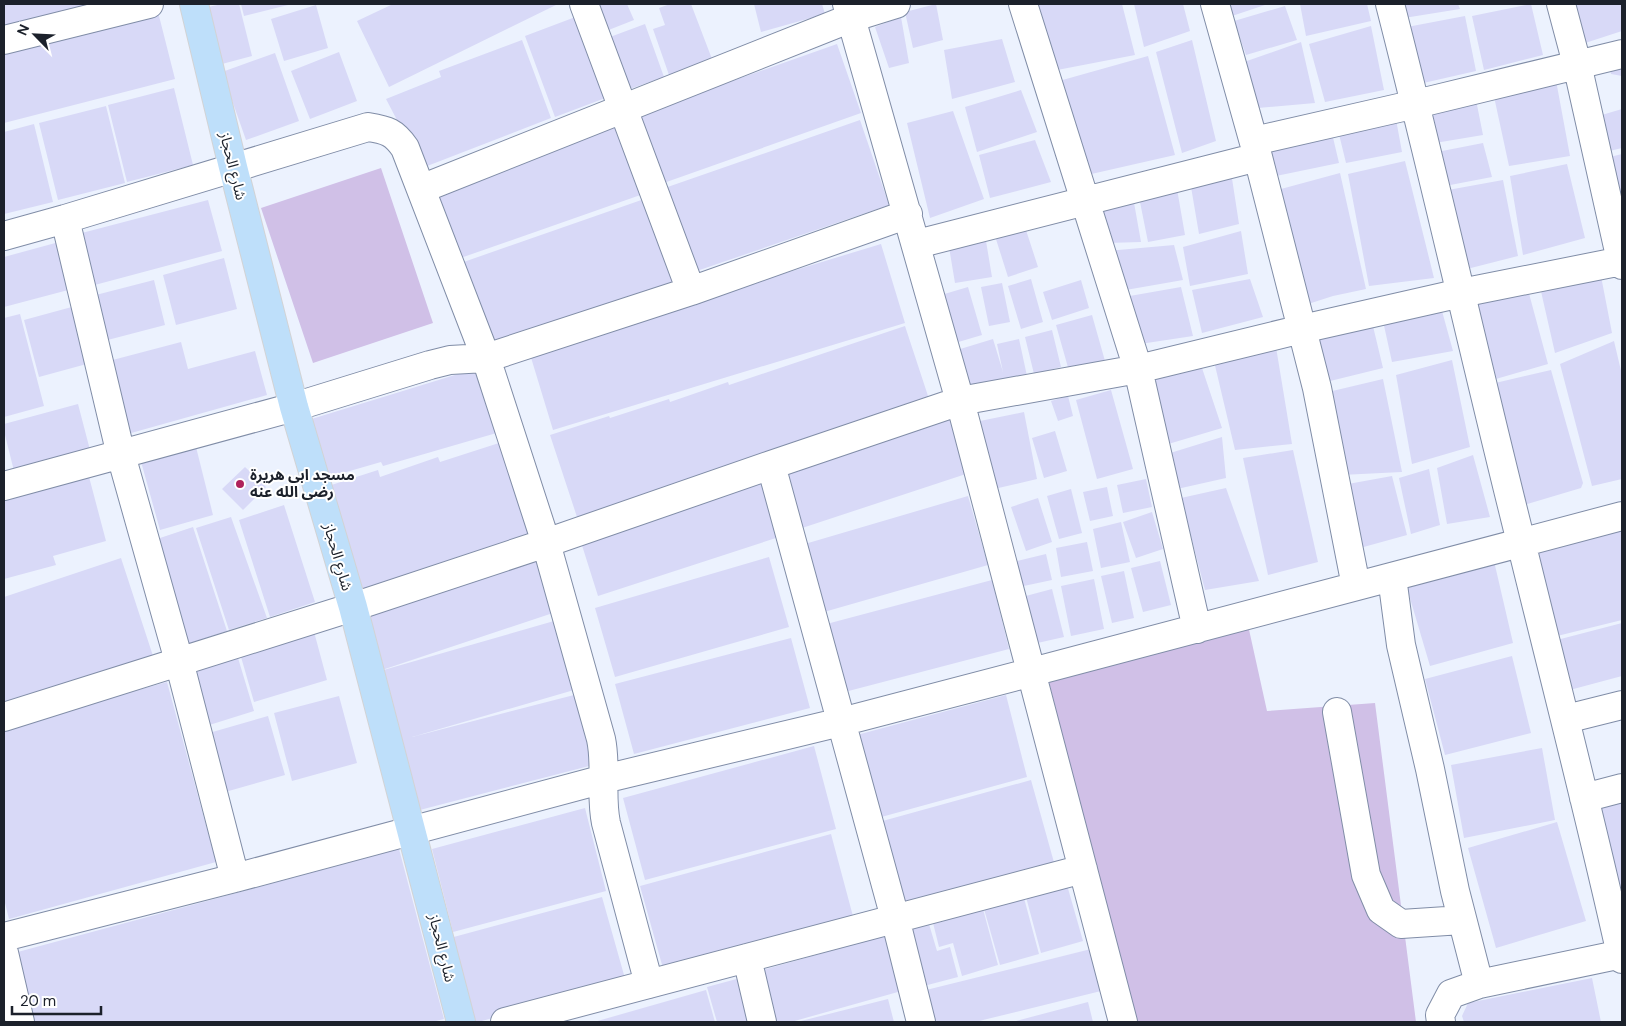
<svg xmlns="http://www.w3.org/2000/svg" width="1626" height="1026" viewBox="0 0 1626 1026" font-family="'DM Sans','Noto Sans Arabic',sans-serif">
	<rect width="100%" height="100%" fill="#ecf2fe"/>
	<path fill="#d0c0e7" d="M 381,168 L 433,323 L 313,363 L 261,208 Z
		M 1246,616 L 1267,711 L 1375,703 L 1416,1022 L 1134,1022 L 1043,658 Z"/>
	<path fill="#d8d9f7" d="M 4,4 L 90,4 L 4,27 Z
		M 222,4 L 239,4 L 252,56 L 222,64 L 208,7 Z
		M 241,4 L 292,4 L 244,16 Z
		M 393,4 L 558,4 L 389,87 L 357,21 Z
		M 589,4 L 627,4 L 634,20 L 601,33 Z
		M 670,4 L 691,4 L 712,59 L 669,75 L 653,29 L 665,25 L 659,8 Z
		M 754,4 L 822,4 L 825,14 L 761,32 Z
		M 936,4 L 943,40 L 913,48 L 905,12 Z
		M 1032,4 L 1122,4 L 1135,55 L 1052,71 Z
		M 1134,4 L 1183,4 L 1190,31 L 1144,47 Z
		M 1229,4 L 1268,4 L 1232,16 Z
		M 1300,4 L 1367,4 L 1371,21 L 1306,36 Z
		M 1400,4 L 1458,4 L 1460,9 L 1404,18 Z
		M 1531,4 L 1543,55 L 1484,70 L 1472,16 Z
		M 1568,4 L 1622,4 L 1622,31 L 1579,45 Z
		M 316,5 L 328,48 L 284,61 L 271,19 Z
		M 1285,6 L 1297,40 L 1246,55 L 1234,21 Z
		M 157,8 L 175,79 L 4,123 L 4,47 Z
		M 586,13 L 616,94 L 555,117 L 525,36 Z
		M 1465,16 L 1476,71 L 1419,84 L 1407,27 Z
		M 901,17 L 909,63 L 889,68 L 875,27 Z
		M 645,24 L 664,77 L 621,92 L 602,40 Z
		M 1371,26 L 1384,90 L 1325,102 L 1309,44 Z
		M 1002,39 L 1015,82 L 952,99 L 944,50 Z
		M 522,40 L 551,118 L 422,168 L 386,99 L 441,77 L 439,71 Z
		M 1192,40 L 1216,141 L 1182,153 L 1156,52 Z
		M 1301,42 L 1315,103 L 1258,108 L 1244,62 Z
		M 837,44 L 861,113 L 658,185 L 633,116 Z
		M 339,52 L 357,101 L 310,119 L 291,71 Z
		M 275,53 L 299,121 L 246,140 L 222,72 Z
		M 1148,56 L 1175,155 L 1087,175 L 1059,81 Z
		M 1622,59 L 1622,76 L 1611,74 L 1609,62 Z
		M 1555,75 L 1570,156 L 1509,166 L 1493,92 Z
		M 174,88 L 193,165 L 127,182 L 108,105 Z
		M 1021,90 L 1037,132 L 977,152 L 965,107 Z
		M 1475,95 L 1483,135 L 1435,143 L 1426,109 Z
		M 106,106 L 125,183 L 58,200 L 39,123 Z
		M 1622,109 L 1622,148 L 1605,152 L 1595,117 Z
		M 953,111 L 984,199 L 930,218 L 907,123 Z
		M 1395,114 L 1402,152 L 1346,163 L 1338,130 Z
		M 860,120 L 889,205 L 688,274 L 659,190 Z
		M 626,123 L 649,192 L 452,261 L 429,199 L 490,171 Z
		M 34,124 L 53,202 L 4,214 L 4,132 Z
		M 1331,129 L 1339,163 L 1276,176 L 1269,144 Z
		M 1035,140 L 1051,182 L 990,198 L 979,155 Z
		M 1483,143 L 1492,177 L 1445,186 L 1437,152 Z
		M 1622,154 L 1622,238 L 1606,158 Z
		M 1405,161 L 1434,278 L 1369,286 L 1348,174 Z
		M 1567,164 L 1585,238 L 1523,255 L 1510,176 Z
		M 1231,172 L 1239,224 L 1199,234 L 1190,181 Z
		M 1340,173 L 1366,289 L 1333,296 L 1305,305 L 1281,189 Z
		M 1503,180 L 1518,256 L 1463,270 L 1448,190 Z
		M 1177,189 L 1185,235 L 1148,242 L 1139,197 Z
		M 650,197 L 679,281 L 486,347 L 455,265 Z
		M 1133,197 L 1141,242 L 1107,243 L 1095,205 Z
		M 208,200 L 222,251 L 91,286 L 78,234 Z
		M 1025,227 L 1038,267 L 1008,277 L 995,236 Z
		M 1241,231 L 1248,274 L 1190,286 L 1183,247 Z
		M 986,241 L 992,277 L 955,283 L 949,247 Z
		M 59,242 L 72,289 L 4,307 L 4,257 Z
		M 881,244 L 905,323 L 553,430 L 529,351 Z
		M 1174,245 L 1183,280 L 1120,291 L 1107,251 Z
		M 224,258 L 237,309 L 176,325 L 163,275 Z
		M 1600,271 L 1612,333 L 1555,353 L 1540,287 Z
		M 1031,279 L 1043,322 L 1021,329 L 1008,286 Z
		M 1250,279 L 1263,317 L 1202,333 L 1192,290 Z
		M 154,280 L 165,325 L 100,342 L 88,297 Z
		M 1081,280 L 1089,308 L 1052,320 L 1043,292 Z
		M 1002,283 L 1010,322 L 989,326 L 981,287 Z
		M 1527,286 L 1548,364 L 1489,381 L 1472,302 Z
		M 968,287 L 982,335 L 955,343 L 941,295 Z
		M 1181,287 L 1193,336 L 1140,344 L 1124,297 Z
		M 79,305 L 94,362 L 39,377 L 24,320 Z
		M 1442,311 L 1453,351 L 1392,362 L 1383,321 Z
		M 20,314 L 44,406 L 4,417 L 4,318 Z
		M 1092,315 L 1105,361 L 1069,371 L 1056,325 Z
		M 1372,322 L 1383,368 L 1322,383 L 1312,335 Z
		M 905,326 L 929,399 L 577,517 L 550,435 L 609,416 L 610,418 L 669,399 L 670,402 L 728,382 L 729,385 Z
		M 1052,330 L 1061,367 L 1034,374 L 1025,337 Z
		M 993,339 L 1003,372 L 997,344 L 1019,339 L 1027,376 L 1006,381 L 1005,378 L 969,389 L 957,350 Z
		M 1275,341 L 1292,444 L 1235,450 L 1213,357 Z
		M 1614,341 L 1622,375 L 1622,479 L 1592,486 L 1560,364 Z
		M 181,342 L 188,369 L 255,351 L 267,395 L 124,435 L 105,362 Z
		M 1452,360 L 1470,447 L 1412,464 L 1396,375 Z
		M 1201,365 L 1222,428 L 1165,445 L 1149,379 Z
		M 481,367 L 500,432 L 383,466 L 381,462 L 322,479 L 305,421 Z
		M 1551,370 L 1583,483 L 1581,488 L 1521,506 L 1491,384 Z
		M 1383,379 L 1402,472 L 1341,475 L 1324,393 Z
		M 1111,390 L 1133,469 L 1097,479 L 1076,400 Z
		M 1068,396 L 1073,416 L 1058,421 L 1051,401 Z
		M 78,404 L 90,450 L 14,471 L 4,431 L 4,424 Z
		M 1024,412 L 1037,479 L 994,489 L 980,421 Z
		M 954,416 L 972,472 L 796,530 L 778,474 Z
		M 1055,431 L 1067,471 L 1044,478 L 1032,438 Z
		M 1222,437 L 1226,478 L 1177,489 L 1167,454 Z
		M 499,443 L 529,535 L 354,594 L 319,489 L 378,470 L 380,477 L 438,457 L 440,462 Z
		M 196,447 L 213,515 L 160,530 L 140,458 Z
		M 1293,450 L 1318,562 L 1268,575 L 1243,458 Z
		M 1473,455 L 1490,517 L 1447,524 L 1437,468 Z
		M 245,467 L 266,487 L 243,510 L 222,489 Z
		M 1429,469 L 1440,525 L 1411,534 L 1399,478 Z
		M 88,473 L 106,541 L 53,556 L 56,565 L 4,579 L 4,496 Z
		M 1392,476 L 1407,535 L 1360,548 L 1348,484 Z
		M 1146,479 L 1152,507 L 1123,513 L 1117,485 Z
		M 760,480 L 779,537 L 598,596 L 580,539 Z
		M 1107,487 L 1113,516 L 1090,521 L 1083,492 Z
		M 1226,488 L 1259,581 L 1205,590 L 1181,498 Z
		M 1071,489 L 1082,533 L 1059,539 L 1047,496 Z
		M 968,496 L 988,565 L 817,614 L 798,546 Z
		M 1038,498 L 1052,542 L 1026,551 L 1011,507 Z
		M 284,505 L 315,602 L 270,617 L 239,520 Z
		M 1152,512 L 1163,549 L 1136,558 L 1123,522 Z
		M 231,517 L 267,618 L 229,630 L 196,528 Z
		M 1121,522 L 1130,562 L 1101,568 L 1093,529 Z
		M 1622,526 L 1622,620 L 1549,638 L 1528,549 Z
		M 193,527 L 227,631 L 188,644 L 154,540 Z
		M 1087,542 L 1093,571 L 1061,577 L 1056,548 Z
		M 1046,554 L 1052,580 L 1019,587 L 1013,562 Z
		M 537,555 L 556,612 L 376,672 L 357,614 Z
		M 769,557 L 789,627 L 615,677 L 595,608 Z
		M 121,558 L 153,656 L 4,705 L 4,597 Z
		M 1160,561 L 1171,605 L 1143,612 L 1131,568 Z
		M 1494,561 L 1513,643 L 1430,666 L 1407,588 Z
		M 1124,571 L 1134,618 L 1112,623 L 1101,576 Z
		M 1094,579 L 1104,629 L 1071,636 L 1061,586 Z
		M 992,580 L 1009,649 L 837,694 L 819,626 Z
		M 1052,589 L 1064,637 L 1033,644 L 1022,597 Z
		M 554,621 L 574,690 L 412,737 L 574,695 L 593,765 L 416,811 L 380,671 Z
		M 1622,623 L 1622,676 L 1566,691 L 1553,641 Z
		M 313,628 L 327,680 L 254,702 L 239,650 Z
		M 791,638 L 810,708 L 634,754 L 615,684 Z
		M 235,648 L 254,711 L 203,727 L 184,664 Z
		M 1512,656 L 1531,733 L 1445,755 L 1425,679 Z
		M 167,682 L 216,862 L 9,919 L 4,899 L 4,727 Z
		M 1006,695 L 1027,777 L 874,819 L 853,736 Z
		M 339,696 L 357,763 L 292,781 L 274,713 Z
		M 268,716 L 285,775 L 218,794 L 202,735 Z
		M 814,746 L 836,829 L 645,880 L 623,798 Z
		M 1542,748 L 1555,820 L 1464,838 L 1451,765 Z
		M 1031,780 L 1055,866 L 902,907 L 879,822 Z
		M 1622,801 L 1622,926 L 1593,811 Z
		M 585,808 L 606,891 L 453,932 L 432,849 Z
		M 1557,822 L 1586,921 L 1496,948 L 1468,848 Z
		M 831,834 L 854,920 L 664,972 L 640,886 Z
		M 399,849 L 444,1019 L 432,1022 L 32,1022 L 14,953 Z
		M 1067,885 L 1083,941 L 1041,953 L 1026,897 Z
		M 602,897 L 626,982 L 478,1022 L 473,1022 L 450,938 Z
		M 1024,898 L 1039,954 L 1000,965 L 984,909 Z
		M 983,909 L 998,965 L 962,976 L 953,943 L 939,947 L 933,923 Z
		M 929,924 L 937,951 L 950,947 L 958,977 L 920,987 L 905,931 Z
		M 890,934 L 905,990 L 791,1022 L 769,1022 L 756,972 Z
		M 1091,949 L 1101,991 L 975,1022 L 925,1022 L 918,992 Z
		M 744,977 L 757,1022 L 717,1022 L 707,987 Z
		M 1592,978 L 1601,1022 L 1464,1022 L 1462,1016 L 1468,1003 Z
		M 706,990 L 715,1022 L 594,1022 Z
		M 888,999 L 894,1022 L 797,1022 Z
		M 1088,1002 L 1093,1022 L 1012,1022 Z"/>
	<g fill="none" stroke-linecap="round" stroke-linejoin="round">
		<defs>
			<path id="minor" d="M 584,4 L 691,291
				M 847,4 L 960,401 L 1123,1022
				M 1023,4 L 1138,369 L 1197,629
				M 1215,4 L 1258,157 L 1317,388 L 1356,586
				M 1390,4 C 1436,183 1476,363 1521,542 C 1555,681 1591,819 1622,959
				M 1561,4 L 1577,64 L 1622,265
				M 4,40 L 149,4
				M 1254,141 L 1416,104 L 1622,54
				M 421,189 L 851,18 L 896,4
				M 65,219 L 121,455 L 179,661 L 235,878
				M 4,236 L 65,219 L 368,127 C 387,130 394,132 405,148 L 486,358 L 546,543 L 601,739 C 607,767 600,795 606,823 L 649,984
				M 917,244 L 1258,157
				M 771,465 L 895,918 L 921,1022
				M 4,486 L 294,407 L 430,365 L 450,360 L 486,358 L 691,291 L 908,214
				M 1392,577 L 1401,645 L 1430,769 L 1455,891 L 1479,984
				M 1337,712 L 1366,875 L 1381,910 L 1401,924 L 1462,920
				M 4,717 L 353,607 L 546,543 L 771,465 L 960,401 L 1138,369 L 1302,329 L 1461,293 L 1622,261
				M 1566,719 L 1622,705
				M 1584,798 L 1622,788
				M 4,937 L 235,878 L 604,779 L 841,722 L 1032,672 L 1622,516
				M 4,953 L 20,1022
				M 747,958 L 762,1022
				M 505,1022 L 1083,869
				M 1441,1022 L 1440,1015 L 1451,994 L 1479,984 L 1622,954"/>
			<path id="major" d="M 194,4 L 233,167 L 294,407 L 353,607 L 461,1022"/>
		</defs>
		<use href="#minor" stroke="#808da7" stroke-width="30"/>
		<use href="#major" stroke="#d2d3d5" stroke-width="30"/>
		<use href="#minor" stroke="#fff" stroke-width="28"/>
		<use href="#major" stroke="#bedffa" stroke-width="28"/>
	</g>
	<circle fill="#af215b" stroke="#fff" stroke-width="2" cx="240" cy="484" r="5"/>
	<g text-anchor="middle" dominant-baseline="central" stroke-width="4" stroke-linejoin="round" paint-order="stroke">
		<g font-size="15" fill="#1c212b" stroke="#fff">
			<text transform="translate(233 166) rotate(76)">شارع الحجاز</text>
			<text transform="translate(338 557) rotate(74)">شارع الحجاز</text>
			<text transform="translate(442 948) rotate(76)">شارع الحجاز</text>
		</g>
		<g font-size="15" font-weight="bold" fill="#1c212b" stroke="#fff" text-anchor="start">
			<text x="250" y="475">مسجد ابي هريرة<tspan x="250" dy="17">رضى الله عنه</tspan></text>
		</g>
	</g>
	<rect width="1626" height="1026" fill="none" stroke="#1c212b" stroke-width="10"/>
	<g transform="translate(35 35) rotate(294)" stroke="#ffffff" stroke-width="4" paint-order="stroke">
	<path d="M0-4L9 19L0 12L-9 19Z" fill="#1c212b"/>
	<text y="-8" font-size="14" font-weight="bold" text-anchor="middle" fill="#1c212b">N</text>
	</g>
	<path d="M12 1006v8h89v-8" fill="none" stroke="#1c212b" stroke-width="2.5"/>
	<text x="20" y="1006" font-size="15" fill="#1c212b" stroke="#ffffff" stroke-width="4" paint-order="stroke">20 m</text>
</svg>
